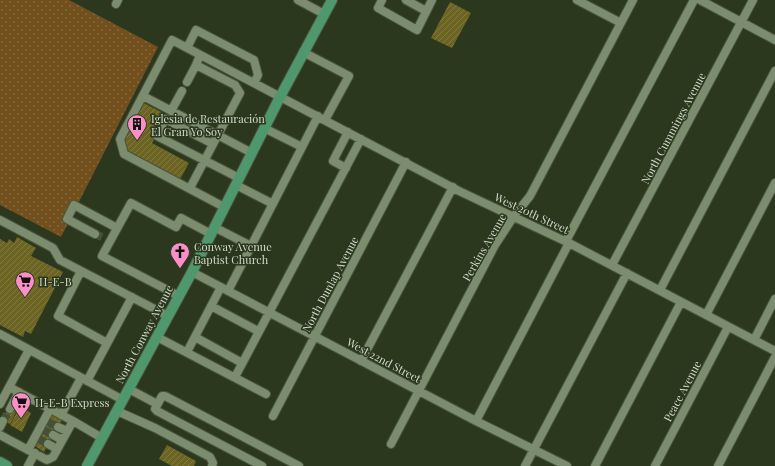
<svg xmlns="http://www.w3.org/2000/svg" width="775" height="466" viewBox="0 0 775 466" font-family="'Playfair Display',serif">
	<defs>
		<pattern id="grass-dots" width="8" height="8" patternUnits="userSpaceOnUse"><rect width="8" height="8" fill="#72501d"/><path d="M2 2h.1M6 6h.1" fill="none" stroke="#85693d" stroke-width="1.8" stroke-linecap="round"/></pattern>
		<pattern id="building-hatch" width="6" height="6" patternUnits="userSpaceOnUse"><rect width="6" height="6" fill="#6c6422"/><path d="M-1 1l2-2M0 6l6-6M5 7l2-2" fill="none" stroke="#807a41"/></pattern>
	</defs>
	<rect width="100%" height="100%" fill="#2b381e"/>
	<path fill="url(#grass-dots)" d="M 0,0 L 69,0 L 158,47 L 61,237 L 0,205 Z"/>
	<path fill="url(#building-hatch)" d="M 450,2 L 471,13 L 452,48 L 431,38 Z
		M 142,102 L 163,113 L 150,136 L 155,138 L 152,143 L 189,163 L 179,181 L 125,152 L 121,140 Z
		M 17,237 L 36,248 L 31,256 L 63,272 L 31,334 L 25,331 L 23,337 L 0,325 L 0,239 L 7,243 L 9,239 L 14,243 Z
		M 20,406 L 31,413 L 22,432 L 10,425 Z
		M 8,408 L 16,412 L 10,424 L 2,420 Z
		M 52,414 L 62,420 L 44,452 L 35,446 Z
		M 167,445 L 196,461 L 194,466 L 172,466 L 159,459 Z"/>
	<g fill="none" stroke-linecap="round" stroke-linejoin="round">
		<path stroke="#445138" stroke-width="8" stroke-dasharray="8 4" stroke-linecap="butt" d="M 95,234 L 102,237
			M 3,421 L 10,409
			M 48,422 L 58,427
			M 44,430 L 53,435
			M 39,439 L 48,444"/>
		<defs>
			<path id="minor" d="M 298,0 L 324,14
				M 382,0 L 378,8 L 417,30 L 432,0
				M 406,0 L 426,11
				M 577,0 L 621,23
				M 700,0 L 775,40
				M 116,4 L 118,0
				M 187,48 L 196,30 L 254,60 L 258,75 L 254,83
				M 303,52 L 349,76 L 325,120
				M 187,82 L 196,65
				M 143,96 L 252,153
				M 171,111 L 182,91
				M 264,128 L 302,147
				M 213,144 L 165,119 L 157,136 L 239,178
				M 346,168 L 333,161 L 348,132
				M 236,185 L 273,204
				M 190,188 L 240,93 L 235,85 L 196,65 L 200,55
				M 224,207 L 124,154 L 120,139 L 172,40 L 459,191 L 569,243 L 775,351
				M 0,220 L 53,248 L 60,260 L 168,316
				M 214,227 L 251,246
				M 95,234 L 67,219 L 74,205 L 117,228
				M 566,241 L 694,0
				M 612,265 L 753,0
				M 81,271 L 58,316 L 107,343
				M 192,272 L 476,421 L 567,466
				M 660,290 L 775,71
				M 228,291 L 318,116
				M 179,296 L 102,256 L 131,203 L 176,227 L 181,218 L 211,234
				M 211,306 L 258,331
				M 706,315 L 775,183
				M 0,334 L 123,400
				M 157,337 L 266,394
				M 195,337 L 242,363
				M 754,340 L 775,299
				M 187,352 L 221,287
				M 361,361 L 453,187
				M 235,377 L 361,139
				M 87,381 L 132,297
				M 129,389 L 157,404
				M 0,404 L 29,350
				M 10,409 L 19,392
				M 117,411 L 155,428 L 210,457 L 213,463 L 212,466
				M 61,415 L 81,378
				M 273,416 L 406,162
				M 73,421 L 102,438
				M 476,421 L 569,243
				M 0,427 L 3,421
				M 58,427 L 67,431
				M 0,435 L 47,460 L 53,457 L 73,421 L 9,387
				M 53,435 L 62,440
				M 48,444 L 57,449
				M 391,444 L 495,245 L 514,216 L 530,196 L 633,0
				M 28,450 L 50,409
				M 28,466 L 35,453
				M 262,466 L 157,411 L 155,409 L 162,396 L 165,396 L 299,466
				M 525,466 L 627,273
				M 595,466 L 681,302
				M 655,466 L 728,327
				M 718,466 L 775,357"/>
			<path id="major" d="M 0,462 L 7,466
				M 87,466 L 192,272 L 280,97 L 332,0"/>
		</defs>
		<use href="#minor" stroke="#49543d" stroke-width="10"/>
		<use href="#major" stroke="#49543d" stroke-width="12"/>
		<use href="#minor" stroke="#7c8c6e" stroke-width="8"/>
		<use href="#major" stroke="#4f976d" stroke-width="10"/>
	</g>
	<defs>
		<symbol id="building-pin" viewBox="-11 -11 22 30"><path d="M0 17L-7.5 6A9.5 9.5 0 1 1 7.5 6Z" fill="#fa8fc7" stroke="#2b381e"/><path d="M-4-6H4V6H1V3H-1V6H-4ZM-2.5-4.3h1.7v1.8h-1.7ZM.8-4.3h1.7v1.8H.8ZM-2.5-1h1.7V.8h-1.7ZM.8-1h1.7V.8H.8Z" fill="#111"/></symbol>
		<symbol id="church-pin" viewBox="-11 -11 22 30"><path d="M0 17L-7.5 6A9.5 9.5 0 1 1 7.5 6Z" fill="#fa8fc7" stroke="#2b381e"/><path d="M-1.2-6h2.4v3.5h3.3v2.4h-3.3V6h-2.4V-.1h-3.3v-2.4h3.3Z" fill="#111"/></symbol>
		<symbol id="supermarket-pin" viewBox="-11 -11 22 30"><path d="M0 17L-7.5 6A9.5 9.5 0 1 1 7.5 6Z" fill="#fa8fc7" stroke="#2b381e"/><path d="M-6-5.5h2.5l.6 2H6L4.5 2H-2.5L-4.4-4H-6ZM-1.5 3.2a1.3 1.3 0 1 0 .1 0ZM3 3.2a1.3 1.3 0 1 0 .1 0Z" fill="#111"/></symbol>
	</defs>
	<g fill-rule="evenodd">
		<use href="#building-pin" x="126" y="113" width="22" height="30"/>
		<use href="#church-pin" x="169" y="241" width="22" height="30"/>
		<use href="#supermarket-pin" x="14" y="270" width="22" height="30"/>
		<use href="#supermarket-pin" x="10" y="391" width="22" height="30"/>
	</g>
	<g text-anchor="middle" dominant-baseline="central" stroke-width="3" stroke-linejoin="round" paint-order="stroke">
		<g font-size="11" fill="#d3dccc" stroke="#2b381e" text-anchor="start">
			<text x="151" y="118">Iglesia de Restauración<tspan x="151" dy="13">El Gran Yo Soy</tspan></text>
			<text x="194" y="246">Conway Avenue<tspan x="194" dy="13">Baptist Church</tspan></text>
			<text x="39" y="281">H-E-B</text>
			<text x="35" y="402">H-E-B Express</text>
		</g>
		<g font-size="11" fill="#d3dccc" stroke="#2b381e">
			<text transform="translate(673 128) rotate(-62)">North Cummings Avenue</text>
			<text transform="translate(532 213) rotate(25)">West 20th Street</text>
			<text transform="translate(484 247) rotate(-60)">Perkins Avenue</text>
			<text transform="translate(330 284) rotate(-62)">North Dunlap Avenue</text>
			<text transform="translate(144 334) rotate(-62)">North Conway Avenue</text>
			<text transform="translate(384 360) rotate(28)">West 22nd Street</text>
			<text transform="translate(682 391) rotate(-62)">Peace Avenue</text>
		</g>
	</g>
</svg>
